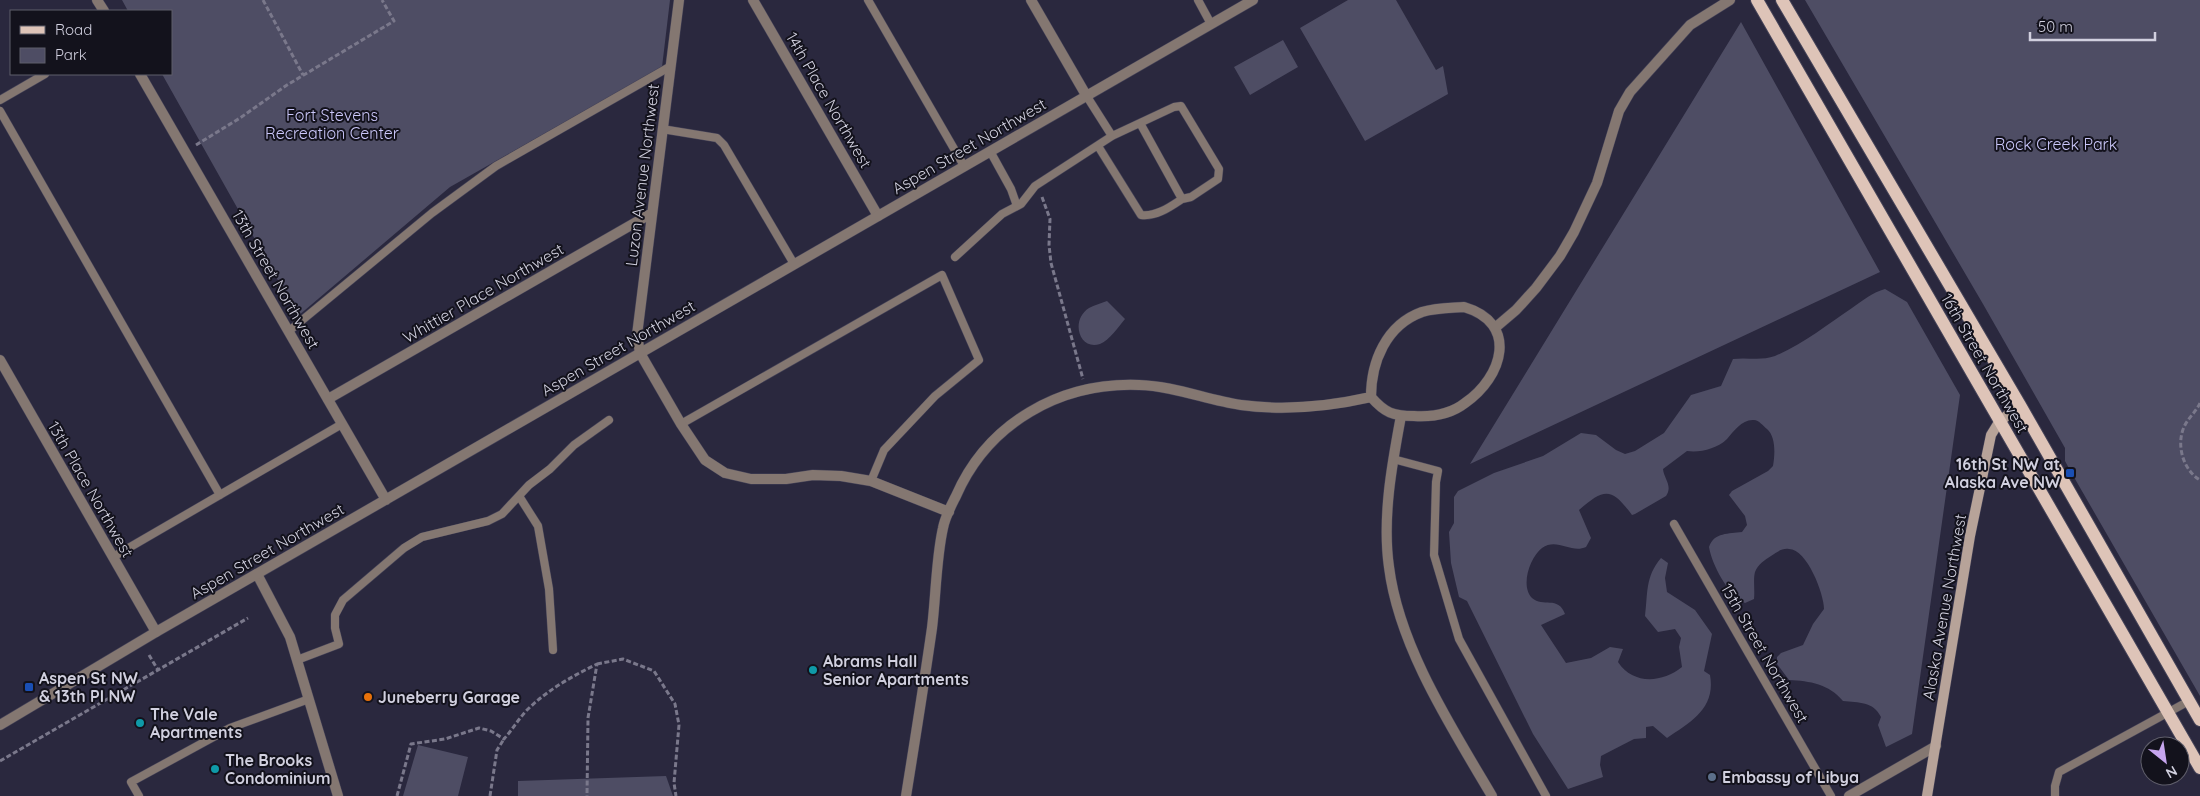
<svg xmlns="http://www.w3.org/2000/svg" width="2200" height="796" viewBox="0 0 2200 796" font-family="Quicksand,sans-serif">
	<rect width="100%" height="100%" fill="#2a283e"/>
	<path fill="#4e4d64" d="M 122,0 L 670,0 L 662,67 L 450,187 L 298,316 L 162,74 L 171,74 L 171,11 L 128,11 Z
		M 1348,0 L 1396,0 L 1436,70 L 1443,66 L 1448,94 L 1365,141 L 1300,28 Z
		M 1805,0 L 2200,0 L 2200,696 L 2071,472 L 2065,461 L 2065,448 L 1983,304 Z
		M 1741,22 L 1880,272 L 1470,464 Z
		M 1283,40 L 1298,67 L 1250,95 L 1234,67 Z
		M 1885,289 L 1907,302 L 1960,395 L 1912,734 L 1886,747 L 1878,725 L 1881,717 C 1873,701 1859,703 1843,701 C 1829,684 1810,681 1789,680 L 1777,664 L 1777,657 L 1781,653 L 1803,645 L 1813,624 L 1824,609 C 1824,594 1807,549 1789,549 C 1782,548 1777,552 1771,556 C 1765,560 1758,564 1755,572 C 1753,580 1755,590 1754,599 L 1745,603 C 1728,595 1712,565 1709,547 C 1714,532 1729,534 1742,532 L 1747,525 L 1745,516 L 1729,495 L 1732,491 L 1768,471 L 1773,466 C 1775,454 1776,437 1767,429 C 1763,426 1759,420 1754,420 C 1742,419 1734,431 1727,439 C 1717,449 1699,453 1687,451 L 1663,469 C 1664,479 1673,486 1666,496 L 1635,514 L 1632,515 C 1612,488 1605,487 1579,510 L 1591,538 L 1586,547 C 1571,554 1557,537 1542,548 C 1530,557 1520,586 1532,598 C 1543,608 1558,595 1565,614 L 1541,625 L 1566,663 L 1591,658 L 1610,647 L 1623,649 L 1618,662 C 1633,685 1662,683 1682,667 L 1679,647 L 1681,638 L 1675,629 L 1658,632 L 1645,616 C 1648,593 1645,577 1661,558 L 1668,563 L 1665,578 L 1667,592 L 1695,610 L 1712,634 L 1704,671 L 1710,675 C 1716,708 1691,722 1667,738 L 1653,726 L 1646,727 L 1646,738 L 1634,739 L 1601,756 L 1600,765 L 1603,777 L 1568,789 L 1533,734 L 1467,601 L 1459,597 L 1451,563 L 1449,532 L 1454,523 L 1454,497 L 1458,491 L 1494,473 L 1543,456 L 1581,433 L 1596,435 L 1616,450 L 1625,454 L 1635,451 L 1664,433 L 1691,395 L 1721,386 L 1733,359 C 1747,357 1761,361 1775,356 C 1802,345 1828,324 1852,308 C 1862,301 1873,292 1885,289 Z
		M 1107,301 L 1125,319 C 1119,326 1109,341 1100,344 C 1079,351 1070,320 1089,308 C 1094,305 1102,303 1107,301 Z
		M 418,745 L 468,757 L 458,796 L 403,796 Z
		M 666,776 L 673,796 L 518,796 L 518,781 Z"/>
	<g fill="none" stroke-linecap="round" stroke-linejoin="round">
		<defs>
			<path id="service" d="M 868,0 L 964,166
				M 1198,0 L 1211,24
				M 1086,95 L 1112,136
				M 0,100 L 45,74
				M 0,111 L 220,495
				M 662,129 L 717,138 L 724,145 L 794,264
				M 1098,146 L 1141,215 C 1156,217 1170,207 1182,199
				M 990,151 L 1011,189 L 1017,206
				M 955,257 L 1002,214 L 1021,204 L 1035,186 L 1112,136 L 1174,107 L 1181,106 L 1219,169 L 1218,179 L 1191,197 L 1182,199 L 1140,123
				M 289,331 L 432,213 L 496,166 L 671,66
				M 681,424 L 942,275 L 979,360 L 935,396 L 884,450 L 871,481
				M 1393,459 L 1438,471 L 1436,482 L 1434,555 L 1459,639 L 1546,796
				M 519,496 L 538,526 L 549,589 L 553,650
				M 1674,524 L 1831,796
				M 113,557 L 342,424
				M 297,660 L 339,644 L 335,628 L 335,615 L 343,600 L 404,548 L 422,537 L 488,521 L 502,514 L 529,485 L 550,469 L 574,445 L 609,420
				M 139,796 L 131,782 L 230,728 L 309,699
				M 2055,796 L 2055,786 L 2059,772 L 2189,701"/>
			<path id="minor" d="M 679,0 L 637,335 L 640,353 L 681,424 L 705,460 L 725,473 L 751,479 L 786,479 L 813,475 L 841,476 L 871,481 L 949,512
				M 753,0 L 878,216
				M 1464,307 C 1519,323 1503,377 1465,403 C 1451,414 1431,417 1414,416 C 1393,416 1385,413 1371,397 C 1371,362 1386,325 1422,312 C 1435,308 1450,308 1464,307 Z
				M 1496,327 L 1516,310 L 1536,288 L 1560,256 L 1574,232 L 1597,183 L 1619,111 L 1630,92 L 1690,25 L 1730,0
				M 0,360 L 156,632
				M 328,399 L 652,213
				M 1401,416 C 1392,464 1382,518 1389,567 C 1399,647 1452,728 1492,796
				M 257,574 L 290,637 L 338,796
				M 906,796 C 915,740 924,684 932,628 C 936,596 936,559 943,528 C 945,517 951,506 956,496 C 988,423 1060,382 1139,385 C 1174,386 1207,400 1241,405 C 1286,411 1327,407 1371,397
				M 1849,796 L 1936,746"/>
			<path id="tertiary" d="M 97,0 L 104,11
				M 1031,0 L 1086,95
				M 140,74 L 386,500
				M 0,725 L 156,632 L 1253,0"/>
			<path id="secondary" d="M 1927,796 L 1970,536 L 1991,435 L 1999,422 L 2020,405"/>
			<path id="primary" d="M 1757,0 L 2200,768
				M 1782,0 L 2020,405 L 2200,720"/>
		</defs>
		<use href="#service" stroke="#454358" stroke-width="9"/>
		<use href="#minor" stroke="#454358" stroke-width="11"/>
		<use href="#tertiary" stroke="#454358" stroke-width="11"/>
		<use href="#secondary" stroke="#454358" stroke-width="11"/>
		<use href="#primary" stroke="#454358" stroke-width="14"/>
		<path stroke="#7a788b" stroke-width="3" stroke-dasharray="5 2.5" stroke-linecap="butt" d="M 263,0 L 303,75
			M 196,145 L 240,118 L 287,85 L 394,21 L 382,0
			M 1042,197 L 1050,219 L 1049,245 L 1051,263 L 1083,379
			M 2200,403 C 2196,412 2188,418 2184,427 C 2176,445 2183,470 2200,480
			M 149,655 L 158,670
			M 597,664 L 623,659 L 654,671 L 675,704 L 679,725 L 674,783 L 676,796
			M 0,761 L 248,618
			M 397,796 L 411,744 L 445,739 L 479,728 L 491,731 L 504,739 C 512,730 518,720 526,711 C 547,690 571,677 597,664 L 588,718 L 587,796
			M 490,796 L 497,750 L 504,739"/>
		<use href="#service" stroke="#847771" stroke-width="8"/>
		<use href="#minor" stroke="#847771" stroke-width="10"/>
		<use href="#tertiary" stroke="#847771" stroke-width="10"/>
		<use href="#secondary" stroke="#b7a399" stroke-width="10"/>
		<use href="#primary" stroke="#dec4b8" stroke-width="12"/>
	</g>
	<g fill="#1a4fb4" stroke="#13121c" stroke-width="2">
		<rect x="2065" y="468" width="10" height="10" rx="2.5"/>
		<rect x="24" y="682" width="10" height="10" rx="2.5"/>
	</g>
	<g fill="#0f9aa8" stroke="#13121c" stroke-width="2">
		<circle cx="813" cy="670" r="5"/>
		<circle cx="140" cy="723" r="5"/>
		<circle cx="215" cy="769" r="5"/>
	</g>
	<circle fill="#e8710a" stroke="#13121c" stroke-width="2" cx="368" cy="697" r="5"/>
	<circle fill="#5c6f8a" stroke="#13121c" stroke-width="2" cx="1712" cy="777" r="5"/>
	<g text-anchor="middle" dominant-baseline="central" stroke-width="4" stroke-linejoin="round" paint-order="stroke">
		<g font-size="16" fill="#d1d0df" stroke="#13121c">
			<text transform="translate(829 100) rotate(60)">14th Place Northwest</text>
			<text transform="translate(969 146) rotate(-30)">Aspen Street Northwest</text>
			<text transform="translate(642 175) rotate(-83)">Luzon Avenue Northwest</text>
			<text transform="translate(276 279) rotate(60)">13th Street Northwest</text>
			<text transform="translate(483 293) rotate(-30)">Whittier Place Northwest</text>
			<text transform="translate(618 348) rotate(-30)">Aspen Street Northwest</text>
			<text transform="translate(1985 363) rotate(60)">16th Street Northwest</text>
			<text transform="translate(91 489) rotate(60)">13th Place Northwest</text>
			<text transform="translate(267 551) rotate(-30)">Aspen Street Northwest</text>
			<text transform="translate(1944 607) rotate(-80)">Alaska Avenue Northwest</text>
			<text transform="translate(1765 653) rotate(60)">15th Street Northwest</text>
		</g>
		<g font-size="16" fill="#cbc7fa" stroke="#13121c">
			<text x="332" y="115">Fort Stevens<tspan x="332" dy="18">Recreation Center</tspan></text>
			<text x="2056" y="144">Rock Creek Park</text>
		</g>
		<g font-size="16" font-weight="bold" fill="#d1d0df" stroke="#13121c" text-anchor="start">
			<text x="2060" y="464" text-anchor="end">16th St NW at<tspan x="2060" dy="18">Alaska Ave NW</tspan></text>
			<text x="823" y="661">Abrams Hall<tspan x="823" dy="18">Senior Apartments</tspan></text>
			<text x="39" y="678">Aspen St NW<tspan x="39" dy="18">&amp; 13th Pl NW</tspan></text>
			<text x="378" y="697">Juneberry Garage</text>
			<text x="150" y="714">The Vale<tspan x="150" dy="18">Apartments</tspan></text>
			<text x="225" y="760">The Brooks<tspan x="225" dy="18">Condominium</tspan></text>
			<text x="1722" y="777">Embassy of Libya</text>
		</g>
	</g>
	<rect x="10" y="10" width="162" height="65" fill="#13121c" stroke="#5f5e6a"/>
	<rect x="20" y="26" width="25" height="8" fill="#dec4b8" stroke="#5f5e6a"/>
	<text x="55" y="35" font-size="15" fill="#d1d0df">Road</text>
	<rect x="20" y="48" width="25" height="15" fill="#4e4d64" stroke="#5f5e6a"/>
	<text x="55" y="60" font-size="15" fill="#d1d0df">Park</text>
	<g transform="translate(2165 761) rotate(150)"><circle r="24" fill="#13121c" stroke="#5f5e6a"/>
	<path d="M0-4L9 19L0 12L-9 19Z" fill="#c7a6ef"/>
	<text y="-8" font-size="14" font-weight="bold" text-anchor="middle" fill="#d1d0df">N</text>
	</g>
	<path d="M2030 32v8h125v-8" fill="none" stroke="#d1d0df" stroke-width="2.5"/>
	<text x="2038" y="32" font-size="15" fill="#d1d0df" stroke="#13121c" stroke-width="4" paint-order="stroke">50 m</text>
</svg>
